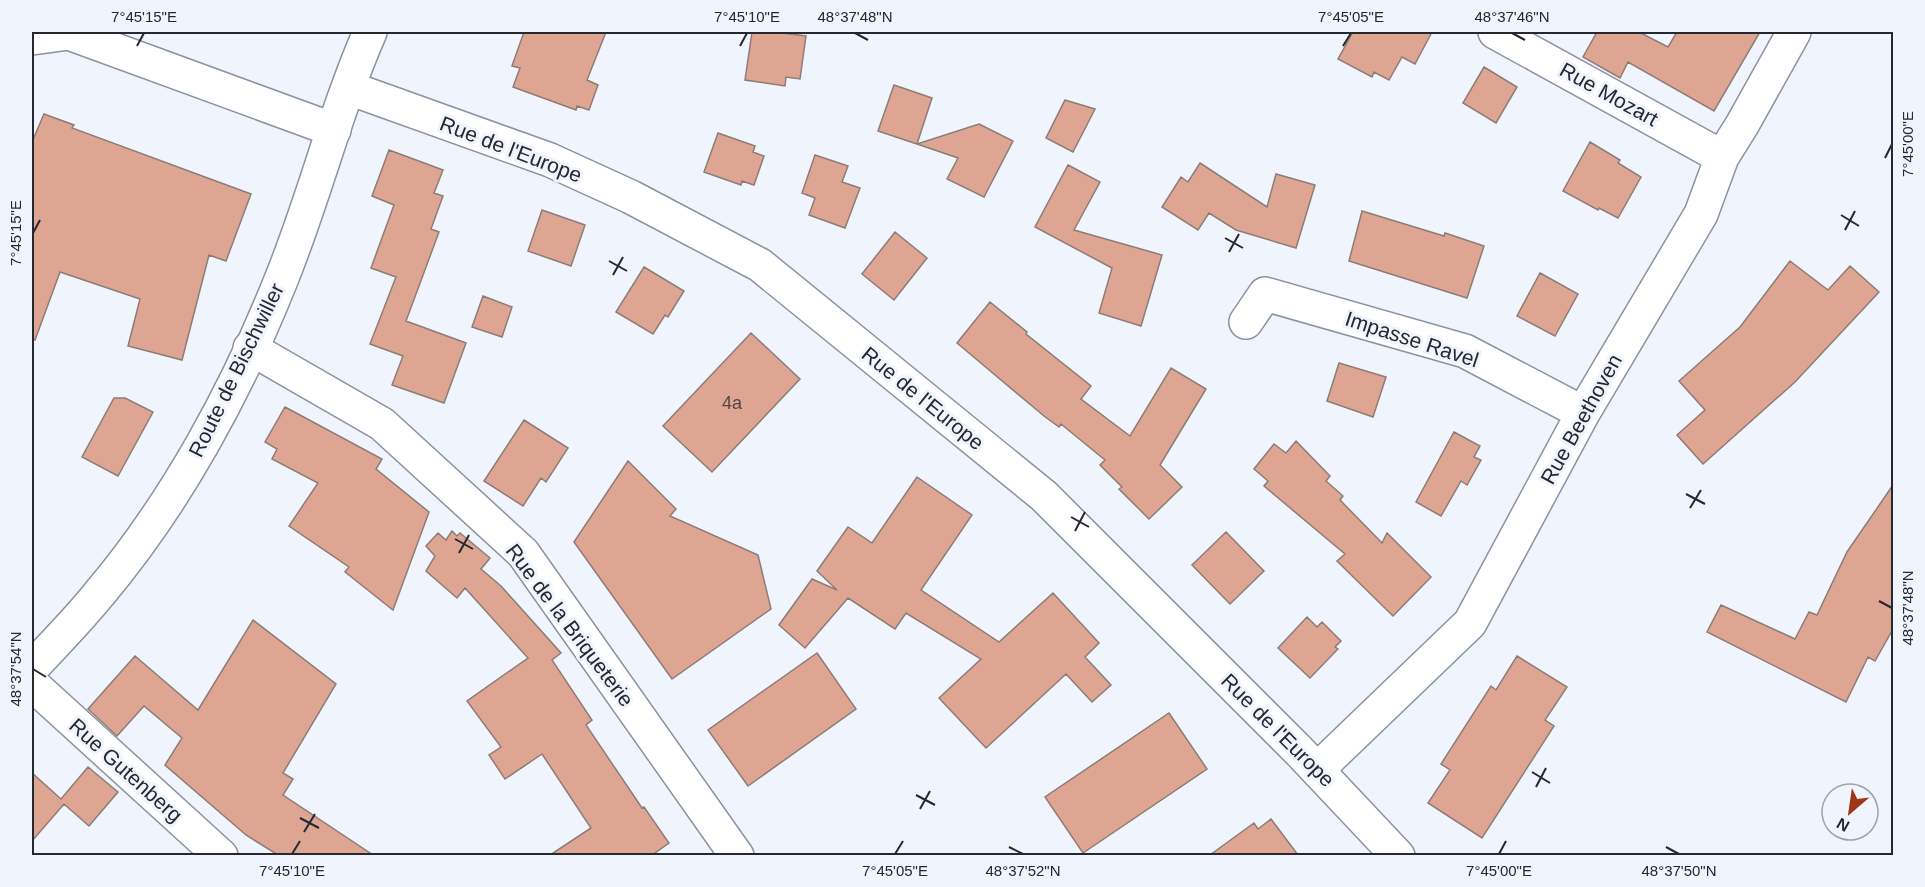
<svg xmlns="http://www.w3.org/2000/svg" width="1925" height="887" viewBox="0 0 1925 887" font-family="Arial,sans-serif">
	<rect width="100%" height="100%" fill="#eff4fd"/>
	<path fill="#dfa593" stroke="#8d7c76" stroke-width="1.5" d="M 524,32 L 606,32 L 587,80 L 598,85 L 589,110 L 577,106 L 576,110 L 513,87 L 520,68 L 512,66 Z
		M 752,32 L 775,32 L 806,36 L 800,79 L 786,77 L 785,86 L 745,80 Z
		M 1353,32 L 1432,32 L 1415,64 L 1402,57 L 1389,80 L 1374,72 L 1372,77 L 1338,59 Z
		M 1597,32 L 1639,32 L 1668,47 L 1677,32 L 1760,32 L 1714,111 L 1628,62 L 1620,78 L 1583,57 Z
		M 1484,67 L 1517,87 L 1496,123 L 1463,103 Z
		M 894,85 L 932,98 L 917,144 L 878,131 Z
		M 1065,100 L 1095,109 L 1073,152 L 1046,138 Z
		M 44,114 L 74,125 L 72,128 L 251,194 L 226,261 L 209,255 L 182,360 L 128,346 L 140,299 L 60,272 L 35,340 L 32,339 L 32,142 Z
		M 979,124 L 1013,141 L 984,197 L 947,179 L 958,158 L 917,144 Z
		M 718,133 L 755,146 L 753,152 L 764,156 L 754,185 L 742,181 L 741,185 L 704,172 Z
		M 1590,142 L 1620,160 L 1618,163 L 1641,177 L 1618,218 L 1599,208 L 1598,210 L 1563,191 Z
		M 389,150 L 443,170 L 434,193 L 443,196 L 431,229 L 439,232 L 406,321 L 466,343 L 444,403 L 392,385 L 403,356 L 370,344 L 396,277 L 371,268 L 394,205 L 372,196 Z
		M 815,155 L 848,166 L 842,182 L 860,188 L 845,228 L 809,215 L 815,198 L 802,193 Z
		M 1200,163 L 1267,207 L 1276,174 L 1315,185 L 1296,248 L 1236,230 L 1209,213 L 1198,230 L 1162,207 L 1181,177 L 1188,182 Z
		M 1068,165 L 1100,182 L 1074,230 L 1162,255 L 1141,326 L 1099,313 L 1112,268 L 1035,227 Z
		M 542,210 L 585,225 L 571,266 L 528,251 Z
		M 1362,211 L 1444,236 L 1445,233 L 1484,246 L 1467,298 L 1349,261 Z
		M 895,232 L 927,258 L 894,300 L 862,274 Z
		M 1790,261 L 1828,290 L 1850,266 L 1879,292 L 1795,382 L 1703,464 L 1677,435 L 1705,410 L 1679,381 L 1740,327 Z
		M 644,267 L 684,291 L 668,317 L 665,315 L 653,334 L 616,312 Z
		M 1540,273 L 1578,294 L 1555,336 L 1517,316 Z
		M 483,296 L 512,307 L 502,337 L 472,327 Z
		M 990,302 L 1027,332 L 1026,334 L 1091,386 L 1081,399 L 1130,436 L 1171,368 L 1206,389 L 1160,465 L 1182,487 L 1149,519 L 1119,489 L 1122,487 L 1100,465 L 1105,460 L 1061,424 L 1059,427 L 1044,416 L 957,343 Z
		M 751,333 L 800,379 L 712,472 L 663,426 Z
		M 1339,363 L 1386,377 L 1373,417 L 1327,401 Z
		M 114,398 L 125,398 L 153,412 L 118,476 L 82,457 Z
		M 285,407 L 382,459 L 376,469 L 429,512 L 393,610 L 345,572 L 349,567 L 289,526 L 318,483 L 272,459 L 277,449 L 265,442 Z
		M 524,420 L 568,448 L 546,482 L 541,478 L 523,506 L 484,481 Z
		M 1454,432 L 1480,446 L 1474,457 L 1481,460 L 1467,485 L 1461,481 L 1441,516 L 1416,502 Z
		M 1296,441 L 1330,476 L 1326,481 L 1343,496 L 1340,500 L 1382,543 L 1387,533 L 1431,577 L 1393,616 L 1337,561 L 1345,554 L 1264,486 L 1268,481 L 1254,469 L 1274,444 L 1286,453 Z
		M 628,461 L 676,509 L 670,516 L 758,555 L 771,609 L 672,679 L 574,542 Z
		M 917,477 L 972,515 L 921,590 L 999,642 L 1053,593 L 1099,643 L 1085,657 L 1111,685 L 1092,702 L 1066,674 L 986,748 L 939,698 L 981,659 L 906,613 L 895,629 L 848,598 L 805,648 L 779,625 L 812,579 L 837,590 L 817,571 L 848,527 L 872,543 Z
		M 1893,485 L 1893,629 L 1875,661 L 1868,657 L 1846,702 L 1707,632 L 1721,605 L 1795,639 L 1809,612 L 1817,615 L 1847,552 Z
		M 452,531 L 457,536 L 460,533 L 490,558 L 481,569 L 501,586 L 561,653 L 552,660 L 592,720 L 586,725 L 642,808 L 644,807 L 669,843 L 652,855 L 550,855 L 591,828 L 542,754 L 505,779 L 489,755 L 501,747 L 467,701 L 528,658 L 465,588 L 457,598 L 426,571 L 435,556 L 426,546 L 438,533 L 446,540 Z
		M 1226,532 L 1264,571 L 1230,604 L 1192,565 Z
		M 1307,617 L 1317,627 L 1322,622 L 1341,641 L 1335,647 L 1338,649 L 1310,678 L 1278,648 Z
		M 253,620 L 336,684 L 283,773 L 293,779 L 283,795 L 373,855 L 278,855 L 246,835 L 165,765 L 182,738 L 144,706 L 117,736 L 88,709 L 135,656 L 198,710 Z
		M 817,653 L 856,709 L 748,786 L 708,730 Z
		M 1517,656 L 1567,687 L 1545,720 L 1554,726 L 1482,838 L 1428,803 L 1450,770 L 1441,764 L 1491,686 L 1496,690 Z
		M 1169,713 L 1207,769 L 1083,853 L 1045,797 Z
		M 88,767 L 118,792 L 89,826 L 64,804 L 32,841 L 32,773 L 61,799 Z
		M 1271,819 L 1298,855 L 1210,855 L 1254,823 L 1258,829 Z"/>
	<g fill="none" stroke-linecap="round" stroke-linejoin="round">
		<defs>
			<path id="minor" d="M 1495,32 L 1722,157
				M 32,38 L 69,33 L 334,130
				M 349,88 L 550,160 L 631,197 L 760,265 L 1044,496 L 1299,751 L 1398,856
				M 1246,322 L 1265,294 L 1465,351 L 1583,413
				M 250,348 L 382,424 L 523,553 L 737,856
				M 32,684 L 221,856
				M 1318,769 L 1470,623 L 1583,413 L 1701,214 L 1722,157 L 1742,125 L 1794,32"/>
			<path id="major" d="M 32,668 C 54,644 78,620 99,594 C 176,503 237,390 281,280 C 314,199 335,112 370,32"/>
		</defs>
		<use href="#minor" stroke="#8b93a1" stroke-width="36"/>
		<use href="#major" stroke="#8b93a1" stroke-width="36"/>
		<use href="#minor" stroke="#fff" stroke-width="33"/>
		<use href="#major" stroke="#fff" stroke-width="33"/>
	</g>
	<path fill="none" stroke="#25282e" stroke-width="2" d="M 855,33 L 868,40M 1512,33 L 1525,40M 137,46 L 144,33M 740,46 L 747,33M 1343,46 L 1351,33M 1885,158 L 1892,144M 1841,215 L 1859,226M 1845,230 L 1855,211M 33,233 L 40,220M 1225,238 L 1243,248M 1229,252 L 1239,234M 609,261 L 627,271M 613,275 L 623,257M 1686,494 L 1705,504M 1690,508 L 1701,490M 1071,517 L 1089,527M 1075,531 L 1085,512M 455,539 L 473,549M 459,553 L 469,535M 1879,601 L 1892,608M 33,669 L 46,677M 1532,772 L 1550,783M 1536,787 L 1546,768M 916,795 L 935,805M 920,809 L 930,791M 300,818 L 319,828M 304,832 L 315,814M 1009,847 L 1023,854M 1666,847 L 1679,854M 292,854 L 300,841M 895,854 L 903,841M 1499,854 L 1506,841"/>
	<g text-anchor="middle" dominant-baseline="central" stroke-width="6" stroke-linejoin="round" paint-order="stroke">
		<g font-size="18" fill="#544747">
			<text x="732" y="403">4a</text>
		</g>
		<g font-size="21" fill="#25282e" stroke="#eff4fd">
			<text transform="translate(1609 94) rotate(29)">Rue Mozart</text>
			<text transform="translate(511 149) rotate(21)">Rue de l'Europe</text>
			<text transform="translate(1412 339) rotate(18)">Impasse Ravel</text>
			<text transform="translate(236 370) rotate(-64)">Route de Bischwiller</text>
			<text transform="translate(923 398) rotate(39)">Rue de l'Europe</text>
			<text transform="translate(1581 419) rotate(-61)">Rue Beethoven</text>
			<text transform="translate(570 625) rotate(53)">Rue de la Briqueterie</text>
			<text transform="translate(1278 730) rotate(45)">Rue de l'Europe</text>
			<text transform="translate(126 770) rotate(42)">Rue Gutenberg</text>
		</g>
	</g>
	<rect width="1925" height="887" fill="none" stroke="#eff4fd" stroke-width="66"/>
	<g transform="translate(1850 812) rotate(209)"><circle r="28" fill="#eff4fd" stroke="#9ea2aa" stroke-width="1.5"/>
	<path d="M0-4.5L10 22L0 15L-10 22Z" fill="#9e3716"/>
	<text y="-9" font-size="16" font-weight="bold" text-anchor="middle" fill="#25282e">N</text>
	</g>
	<rect x="33" y="33" width="1859" height="821" fill="none" stroke="#25282e" stroke-width="2"/>
	<g font-size="15" text-anchor="middle" fill="#25282e">
		<text x="144" y="22">7°45'15"E</text>
		<text x="747" y="22">7°45'10"E</text>
		<text x="855" y="22">48°37'48"N</text>
		<text x="1351" y="22">7°45'05"E</text>
		<text x="1512" y="22">48°37'46"N</text>
		<text transform="translate(1908 144) rotate(-90)" y="5">7°45'00"E</text>
		<text transform="translate(16 233) rotate(-90)" y="5">7°45'15"E</text>
		<text transform="translate(1908 608) rotate(-90)" y="5">48°37'48"N</text>
		<text transform="translate(16 669) rotate(-90)" y="5">48°37'54"N</text>
		<text x="292" y="876">7°45'10"E</text>
		<text x="895" y="876">7°45'05"E</text>
		<text x="1023" y="876">48°37'52"N</text>
		<text x="1499" y="876">7°45'00"E</text>
		<text x="1679" y="876">48°37'50"N</text>
	</g>
</svg>
